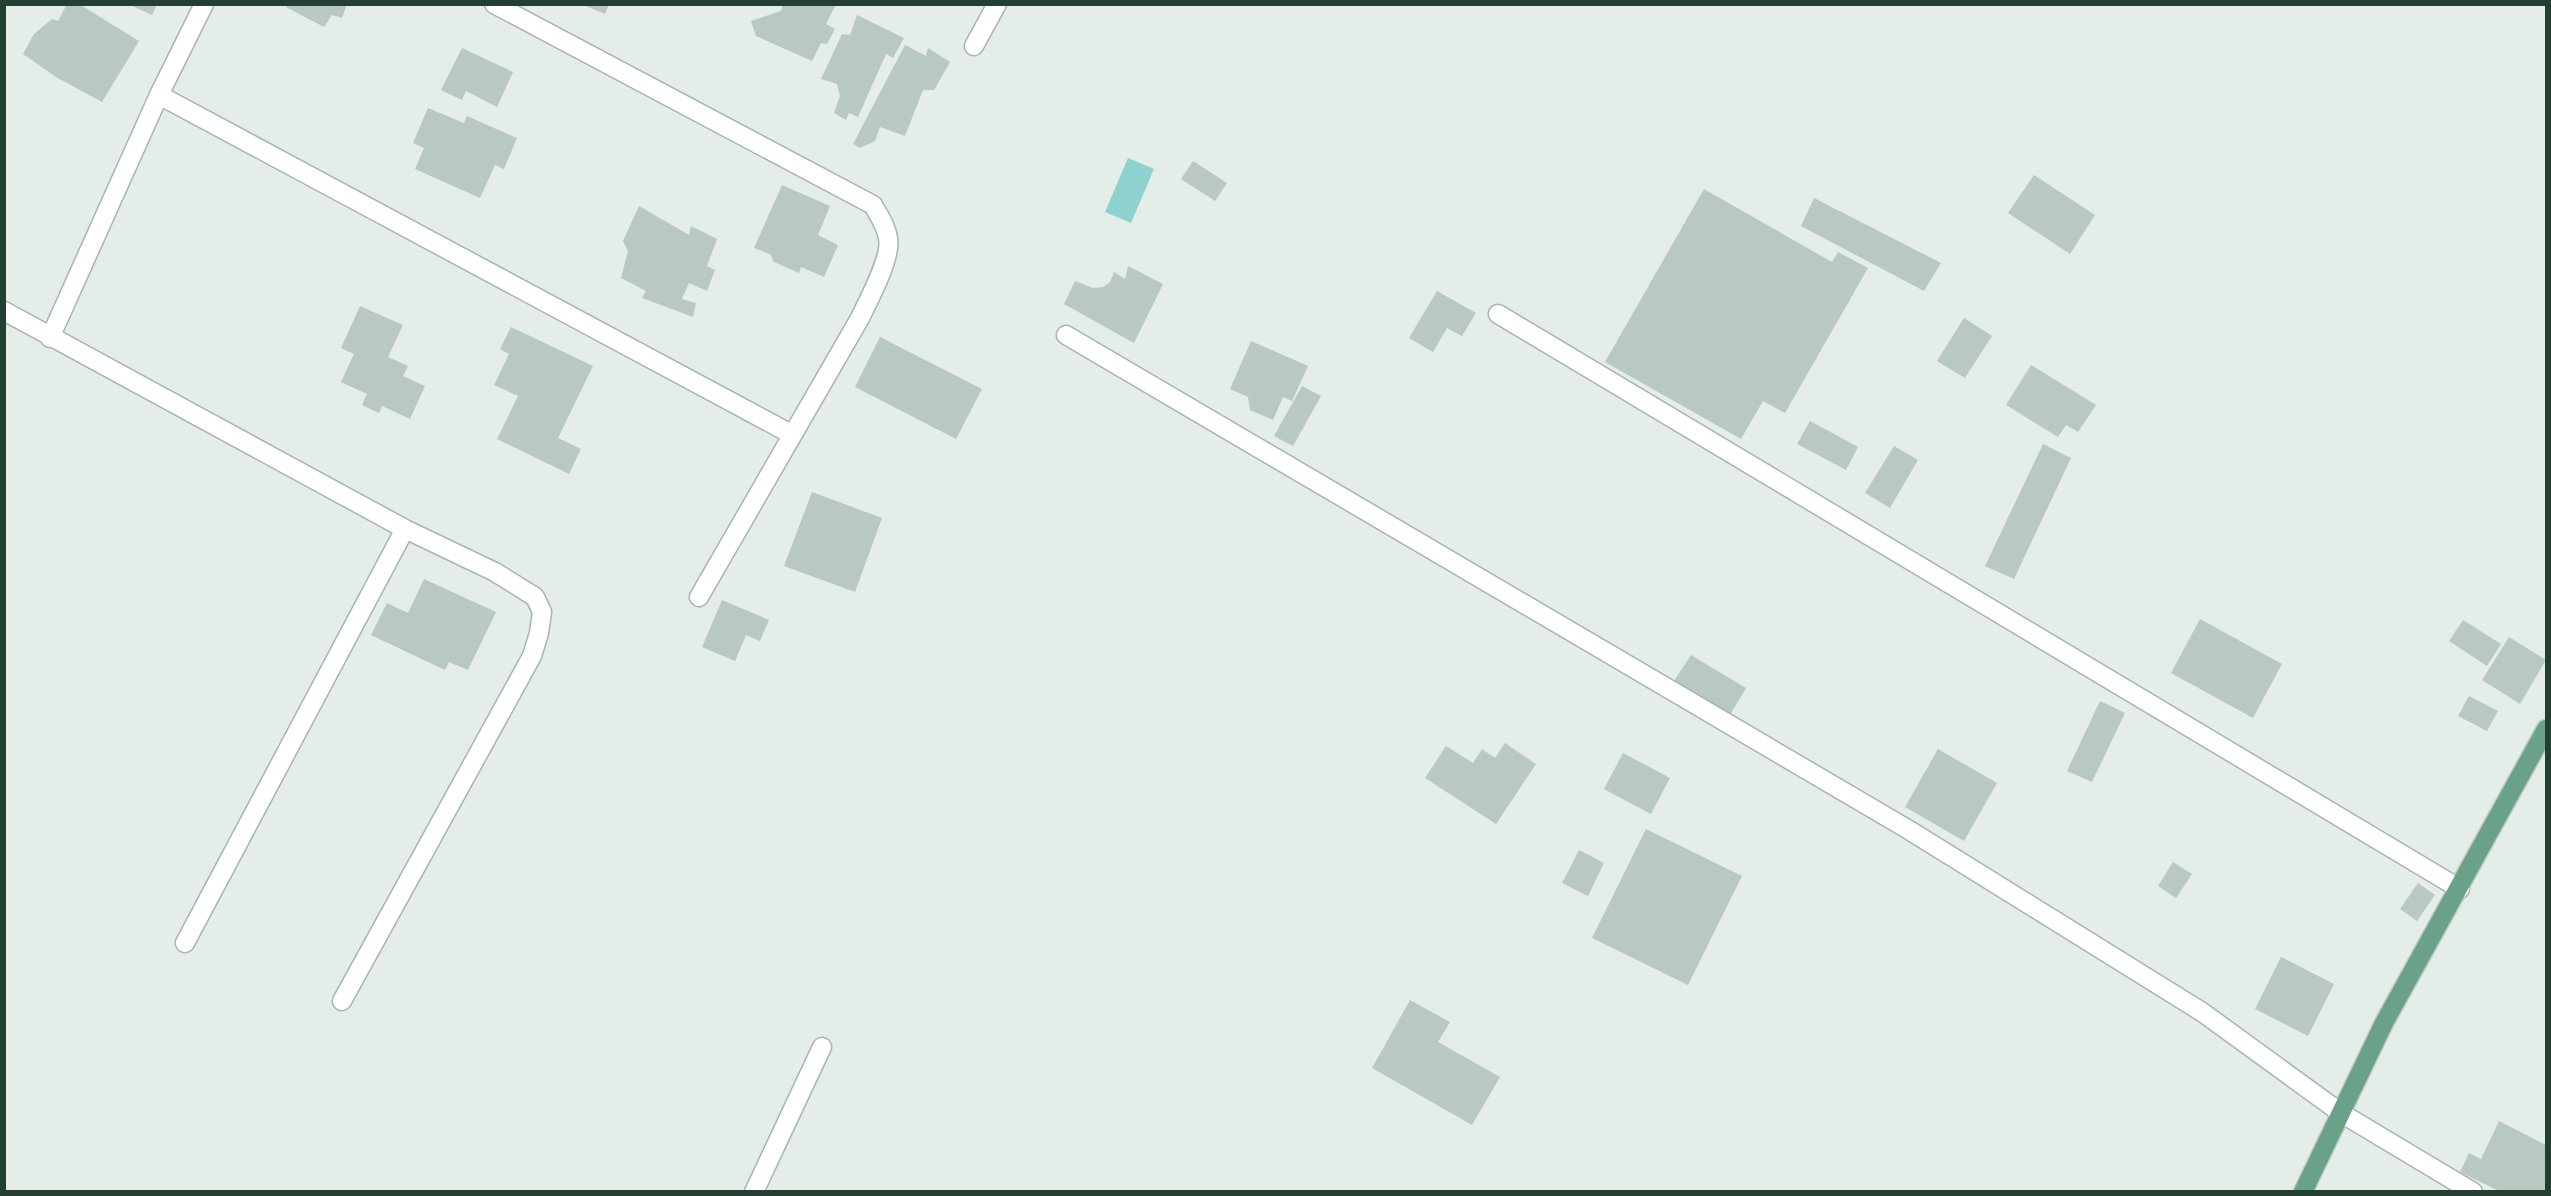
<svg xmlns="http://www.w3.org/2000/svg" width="2551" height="1196" viewBox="0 0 2551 1196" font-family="'Public Sans',sans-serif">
	<rect width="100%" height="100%" fill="#e4ede7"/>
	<path fill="#8dd2cf" d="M 1128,158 L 1154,169 L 1131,223 L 1105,212 Z"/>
	<path fill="#b9c8c0" d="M 67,4 L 79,4 L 139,41 L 102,102 L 56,77 L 23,54 L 34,34 L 52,19 L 58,21 Z
		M 128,4 L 157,4 L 152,15 Z
		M 287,4 L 347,4 L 342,18 L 332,15 L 324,27 L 286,7 Z
		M 581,4 L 609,4 L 605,14 Z
		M 783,4 L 836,4 L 826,24 L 835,29 L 827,44 L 821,43 L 812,61 L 756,36 L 751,21 L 781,11 Z
		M 857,15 L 904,38 L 893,58 L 886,54 L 858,117 L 849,113 L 846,120 L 834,113 L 840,96 L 837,84 L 821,79 L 842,34 L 850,35 Z
		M 905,45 L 926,56 L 928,48 L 950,62 L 934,90 L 923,90 L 905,136 L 880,127 L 875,141 L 860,148 L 853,144 Z
		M 462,48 L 513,72 L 497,107 L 466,91 L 462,100 L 441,90 Z
		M 428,108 L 464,123 L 467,116 L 517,138 L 504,169 L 495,165 L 480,198 L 415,169 L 424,148 L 413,143 Z
		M 1193,161 L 1227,183 L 1215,201 L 1181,179 Z
		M 2034,175 L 2095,215 L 2070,254 L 2008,213 Z
		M 782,185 L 830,206 L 818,235 L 838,245 L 824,277 L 801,267 L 799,273 L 774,262 L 770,254 L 754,248 Z
		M 1704,189 L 1832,262 L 1838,252 L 1868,268 L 1785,413 L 1763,401 L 1741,439 L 1605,362 Z
		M 1814,198 L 1941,263 L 1924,291 L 1801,226 Z
		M 639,206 L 689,235 L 691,226 L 717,239 L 707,266 L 715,270 L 707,291 L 689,283 L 682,299 L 696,303 L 693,317 L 642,298 L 646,291 L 621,278 L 628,251 L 623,241 Z
		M 1128,266 L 1163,284 L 1134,343 L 1064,304 L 1075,281 L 1093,288 L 1103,287 L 1110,282 L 1114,272 L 1125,279 Z
		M 1437,291 L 1476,313 L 1462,336 L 1447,328 L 1433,352 L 1409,338 Z
		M 360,306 L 403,325 L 388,357 L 408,366 L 403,376 L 425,386 L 410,419 L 382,406 L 379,413 L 362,405 L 367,394 L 341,382 L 354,354 L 341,348 Z
		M 1964,318 L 1992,336 L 1965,378 L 1937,361 Z
		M 511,327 L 593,366 L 558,438 L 581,449 L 569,474 L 497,439 L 518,396 L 494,385 L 509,354 L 500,349 Z
		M 880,337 L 982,389 L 956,439 L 855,387 Z
		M 1251,341 L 1308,366 L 1292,401 L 1283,397 L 1273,420 L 1250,410 L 1248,397 L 1230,389 Z
		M 2031,365 L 2096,405 L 2078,432 L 2066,425 L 2058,437 L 2006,405 Z
		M 1302,386 L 1321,396 L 1293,446 L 1274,436 Z
		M 1810,421 L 1858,447 L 1846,470 L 1797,444 Z
		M 2043,444 L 2071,458 L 2014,579 L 1985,566 Z
		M 1894,446 L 1918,460 L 1890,508 L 1865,493 Z
		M 812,492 L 882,518 L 855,592 L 784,566 Z
		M 424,579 L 496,612 L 468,670 L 449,662 L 445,670 L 371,635 L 387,603 L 408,613 Z
		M 722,600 L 769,620 L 760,641 L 746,635 L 735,661 L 702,647 Z
		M 2200,619 L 2282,664 L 2253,718 L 2171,673 Z
		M 2463,620 L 2501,644 L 2487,666 L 2449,641 Z
		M 2509,637 L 2546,660 L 2520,704 L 2482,680 Z
		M 1691,655 L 1746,688 L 1730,715 L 1674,681 Z
		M 2469,696 L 2498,711 L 2487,731 L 2458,716 Z
		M 2100,701 L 2125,713 L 2092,782 L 2067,771 Z
		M 1505,743 L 1536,764 L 1496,824 L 1425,778 L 1446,746 L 1473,763 L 1482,749 L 1495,758 Z
		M 1938,749 L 1997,783 L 1964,841 L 1905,807 Z
		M 1623,753 L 1670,778 L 1651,814 L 1604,789 Z
		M 1646,829 L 1742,876 L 1688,985 L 1592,938 Z
		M 1579,850 L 1604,863 L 1588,896 L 1562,883 Z
		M 2173,862 L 2192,874 L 2176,898 L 2158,886 Z
		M 2418,883 L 2435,895 L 2417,921 L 2400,909 Z
		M 2281,957 L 2334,984 L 2308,1036 L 2255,1009 Z
		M 1410,1000 L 1450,1022 L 1438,1042 L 1500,1077 L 1472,1125 L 1372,1068 Z
		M 2499,1121 L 2546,1145 L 2546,1192 L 2501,1192 L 2460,1172 L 2469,1153 L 2481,1159 Z"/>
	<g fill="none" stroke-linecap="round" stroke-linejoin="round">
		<defs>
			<path id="minor" d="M 494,4 L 873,205 C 879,216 886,225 888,238 C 892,257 869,299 860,318 L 699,597
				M 974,46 L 997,4
				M 159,95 L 791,434
				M 4,311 L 405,529 L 495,572 L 535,597 L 542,612 L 539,633 L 532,656 L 342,1001
				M 1498,314 L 2460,889
				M 1066,335 L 1909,830 L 2202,1012 L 2341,1113 L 2473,1192
				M 50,338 L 159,95 L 204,4
				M 185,943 L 405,529
				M 754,1192 L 822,1047"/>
			<path id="major" d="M 2303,1192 L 2384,1023 L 2546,729"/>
		</defs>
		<use href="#minor" stroke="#a6b5ad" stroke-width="21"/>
		<use href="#major" stroke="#c1c9c6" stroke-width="21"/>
		<use href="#minor" stroke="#fff" stroke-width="18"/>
		<use href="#major" stroke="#69a288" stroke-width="18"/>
	</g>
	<rect width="2551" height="1196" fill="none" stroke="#233f32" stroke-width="12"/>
</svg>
